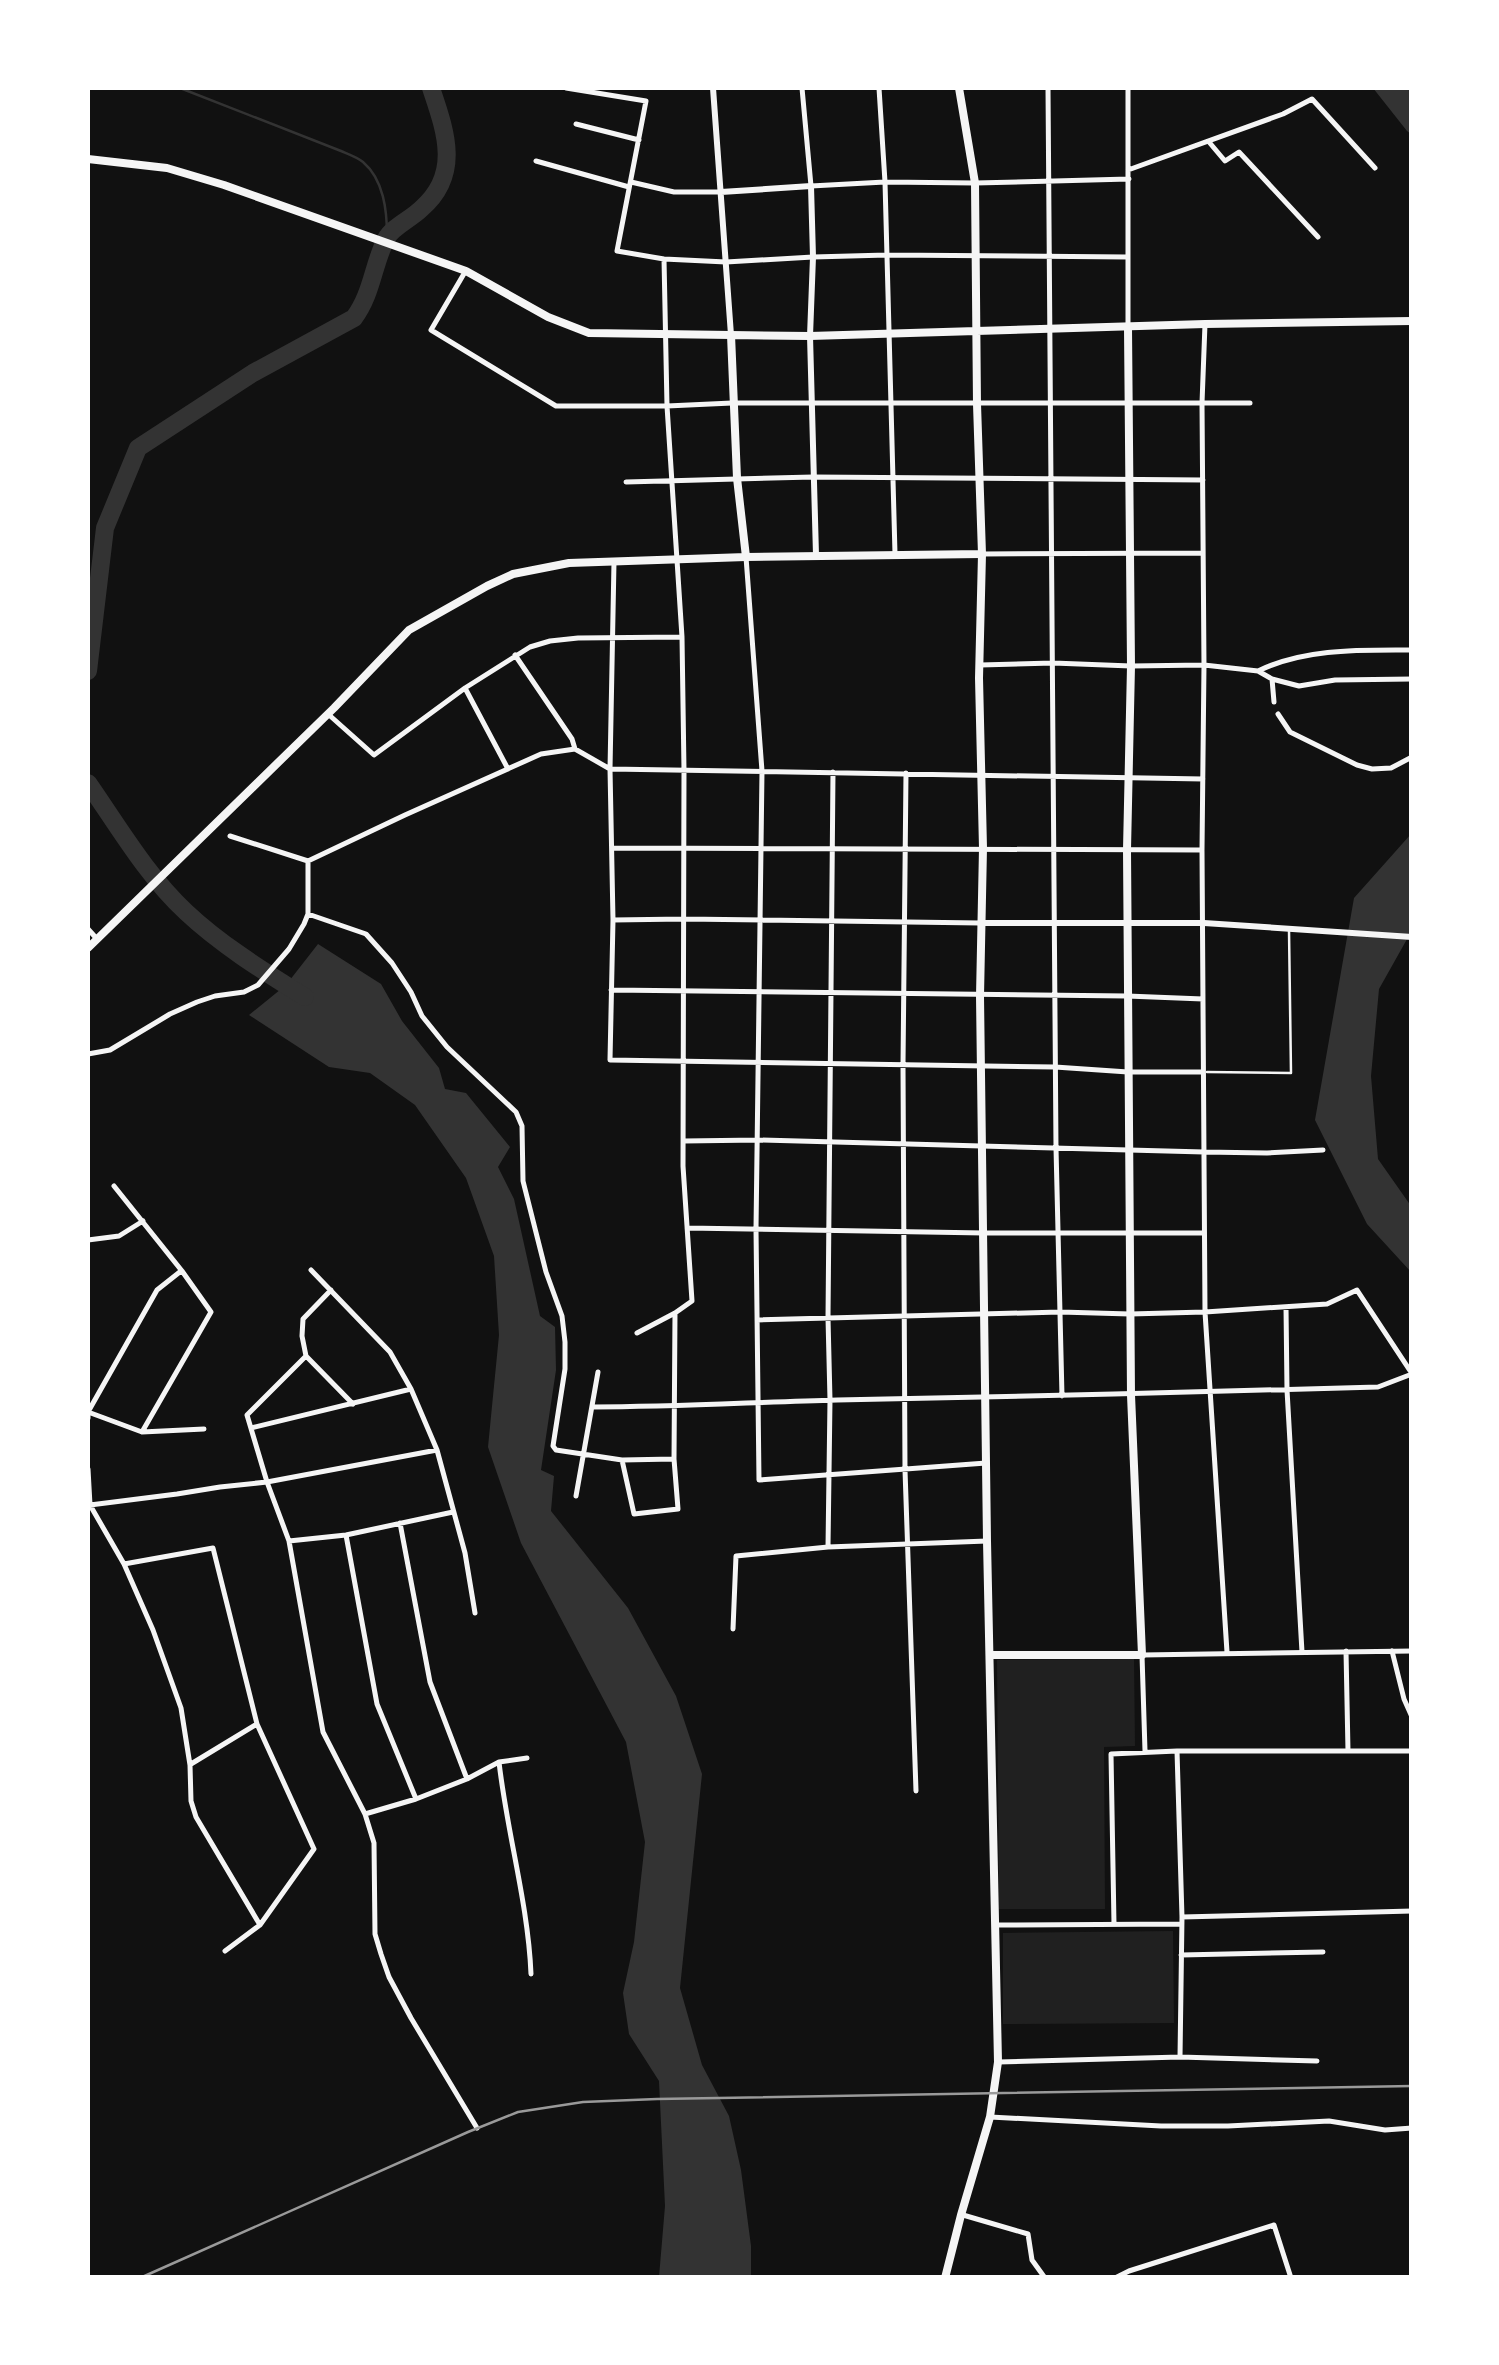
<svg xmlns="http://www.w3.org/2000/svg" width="1499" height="2365" viewBox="0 0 1499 2365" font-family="'Varela Round',sans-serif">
	<rect width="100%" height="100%" fill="#111"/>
	<path fill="#202020" d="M 1134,1659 L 1135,1746 L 1104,1747 L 1105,1909 L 999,1909 L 997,1660 Z
		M 1173,1931 L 1174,2023 L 1003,2024 L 1003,1933 Z"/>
	<path fill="#333" d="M 1373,88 L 1411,88 L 1411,134 L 1407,131 Z
		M 1411,834 L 1411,932 L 1379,989 L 1371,1076 L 1378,1159 L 1411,1206 L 1411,1272 L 1367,1224 L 1315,1120 L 1354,898 Z
		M 318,944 L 381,984 L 402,1021 L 439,1068 L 445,1089 L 466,1093 L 510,1147 L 498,1167 L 514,1199 L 540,1316 L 555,1327 L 556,1370 L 541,1470 L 554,1476 L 551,1511 L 628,1608 L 676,1696 L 702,1774 L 680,1988 L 702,2065 L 729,2116 L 741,2170 L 751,2246 L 751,2277 L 659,2277 L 665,2206 L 659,2081 L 629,2034 L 623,1993 L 634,1942 L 645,1842 L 626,1742 L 521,1543 L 488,1447 L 499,1335 L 494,1256 L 466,1178 L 415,1105 L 370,1073 L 329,1067 L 249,1015 L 286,985 Z"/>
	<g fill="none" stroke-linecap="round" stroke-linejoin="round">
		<path stroke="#333" stroke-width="2.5" d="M 180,88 L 341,151 C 348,154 357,157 363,162 C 384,180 387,211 387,236"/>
		<path stroke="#333" stroke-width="18" d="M 88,671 L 105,528 L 138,448 L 253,373 L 354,318 C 372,294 373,265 386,239 C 392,227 411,219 421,209 C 462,174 445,130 431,88
			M 88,783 C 118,826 147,876 186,912 C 221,945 265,972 305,997"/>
		<path stroke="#f5f5f5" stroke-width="2.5" d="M 1207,1072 L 1291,1073 L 1289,930"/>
		<path stroke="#f5f5f5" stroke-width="5" d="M 566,88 L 646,101 L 617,251 L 664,259 L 726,262 L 813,257 L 887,255 L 1127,257
			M 802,88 L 811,186 L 885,182 L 975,183 L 1129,179
			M 879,88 L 885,182 L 895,554
			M 1048,88 L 1056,1148 L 1062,1396
			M 1128,88 L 1128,325
			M 576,124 L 639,140
			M 1209,142 L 1225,161 L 1239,152 L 1318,237
			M 536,161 L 629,187
			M 1128,170 L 1283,114 L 1312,99 L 1375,168
			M 631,182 L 674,192 L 721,192
			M 465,272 L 431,330 L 556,406 L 667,406 L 732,403 L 1250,403
			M 1205,324 L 1202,403 L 1204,665 L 1202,850 L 1205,1312 L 1227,1652
			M 626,482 L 813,477 L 1203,480
			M 982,554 L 1203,553
			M 746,557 L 762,771 L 756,1229 L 759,1480 L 986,1463
			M 614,562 L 610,769 L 613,920 L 610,1060 L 1055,1067 L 1128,1072 L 1203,1072
			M 515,655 L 572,739 L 575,749
			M 980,665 L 1053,663 L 1131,666 L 1204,665 L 1258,671 L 1272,679 L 1299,686 L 1335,680 L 1412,679
			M 1258,671 C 1305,648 1361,650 1412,650
			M 1272,679 L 1274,702
			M 465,688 L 508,769
			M 328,714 L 374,755 L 465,688 L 530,647 L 550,641 L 578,638 L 682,637
			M 1278,714 L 1290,732 L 1357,765 L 1372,769 L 1391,768 L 1412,757
			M 906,773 L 903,1065 L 905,1470 L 916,1791
			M 230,836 L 308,861 L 405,815 L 541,754 L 575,749 L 610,769 L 1203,779
			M 613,848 L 1202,850
			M 308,914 L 366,934 L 392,963 L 411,992 L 422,1016 L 447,1047 L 516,1112 L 522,1126 L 523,1181 L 546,1272 L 562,1316 L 565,1342 L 565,1369 L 553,1446 L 556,1450 L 622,1460 L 674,1459
			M 613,920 L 684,919 L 980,923
			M 88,929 L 97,939
			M 611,990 L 1127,996 L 1203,999
			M 88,1054 L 110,1050 L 170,1014 L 197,1002 L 215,996 L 244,992 L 258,985 L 289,949 L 304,924 L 308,914 L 308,861
			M 684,1141 L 759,1140 L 1204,1152 L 1267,1153 L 1323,1150
			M 114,1186 L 182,1271 L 211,1312 L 142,1432
			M 687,1228 L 984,1233 L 1204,1233
			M 88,1240 L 119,1236 L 143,1221
			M 311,1270 L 390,1352 L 411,1389 L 437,1450 L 465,1553 L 475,1613
			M 331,1290 L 303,1319 L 302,1336 L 306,1356 L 353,1404
			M 1286,1307 L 1287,1390 L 1302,1652
			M 757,1320 L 1060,1312 L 1130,1314 L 1205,1312 L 1327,1304 L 1357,1290 L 1411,1372
			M 637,1333 L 675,1313
			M 306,1356 L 247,1415 L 267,1482 L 289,1541 L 323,1732 L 365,1814 L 374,1843 L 375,1934 L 381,1954 L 389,1977 L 411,2018 L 477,2128
			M 593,1407 C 675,1407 756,1402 837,1400 C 1017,1396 1198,1393 1378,1387 L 1412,1374
			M 88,1412 L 142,1432 L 204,1429
			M 88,1418 L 88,1412 L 157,1290 L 181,1271
			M 251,1428 L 411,1389
			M 622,1460 L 634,1514 L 678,1509 L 674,1459 L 675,1313 L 692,1301 L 683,1166 L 684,770 L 682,637 L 667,406 L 664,259
			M 88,1469 L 90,1505 L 124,1564 L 153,1630 L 181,1708 L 190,1765 L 191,1801 L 196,1817 L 260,1925
			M 576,1496 L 598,1372
			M 90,1505 L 177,1494 L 220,1487 L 267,1482 L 437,1450
			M 400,1523 L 430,1682 L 467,1779
			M 346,1535 L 377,1704 L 416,1799
			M 289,1541 L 346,1535 L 453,1512
			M 828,1547 L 830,1400 L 828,1318 L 833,772
			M 124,1564 L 213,1548 L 257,1724 L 314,1849 L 260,1925 L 225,1951
			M 733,1629 L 736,1556 L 828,1547 L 987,1541
			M 1346,1651 L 1348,1751
			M 1392,1651 L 1404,1699 L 1412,1717
			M 1145,1751 L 1142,1655 L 1412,1651
			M 1177,1751 L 1182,1917 L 1180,2057
			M 499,1762 C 507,1833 528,1903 531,1974
			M 191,1764 L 257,1724
			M 365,1814 L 416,1799 L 467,1779 L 499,1762 L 527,1758
			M 1182,1917 L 1412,1911
			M 1114,1924 L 1111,1754 L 1177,1751 L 1412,1751
			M 997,1925 L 1181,1924
			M 1181,1955 L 1323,1952
			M 998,2062 L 1180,2057 L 1317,2061
			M 990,2117 L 1161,2126 L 1228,2126 L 1329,2121 L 1385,2130 L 1412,2128
			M 963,2215 L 1028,2234 L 1032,2260 L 1045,2278
			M 1115,2278 L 1129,2271 L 1274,2225 L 1291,2278"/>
		<path stroke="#f5f5f5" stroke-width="6" d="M 713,88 L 731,335
			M 721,192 L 811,186 L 813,257 L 810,336 L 816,555
			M 980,923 L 1204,923 L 1412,937"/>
		<path stroke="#f5f5f5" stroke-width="8" d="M 88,159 L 167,168 L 224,185 L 466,271 L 548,317 L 589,333 L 731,335
			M 991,1655 L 1142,1655 L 1131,1395 L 1127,850 L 1131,666 L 1128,328
			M 945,2278 L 961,2215 L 990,2117 L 998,2062 L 987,1541 L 980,996 L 983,848 L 979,678 L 982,554"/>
		<path stroke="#f5f5f5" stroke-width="8" d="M 746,557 L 737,478 L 731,335 L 810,336 L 1205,324 L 1412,321
			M 88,948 L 334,708 L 409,630 L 487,586 L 513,574 L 569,563 L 746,557 L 982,554 L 977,404 L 975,183 L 959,88"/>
		<path stroke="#9a9a9a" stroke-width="2.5" d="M 140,2278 L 468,2132 L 518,2112 L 583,2102 L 657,2099 L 1412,2086"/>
	</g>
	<rect width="1499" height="2365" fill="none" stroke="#ffffff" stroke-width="180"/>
</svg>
